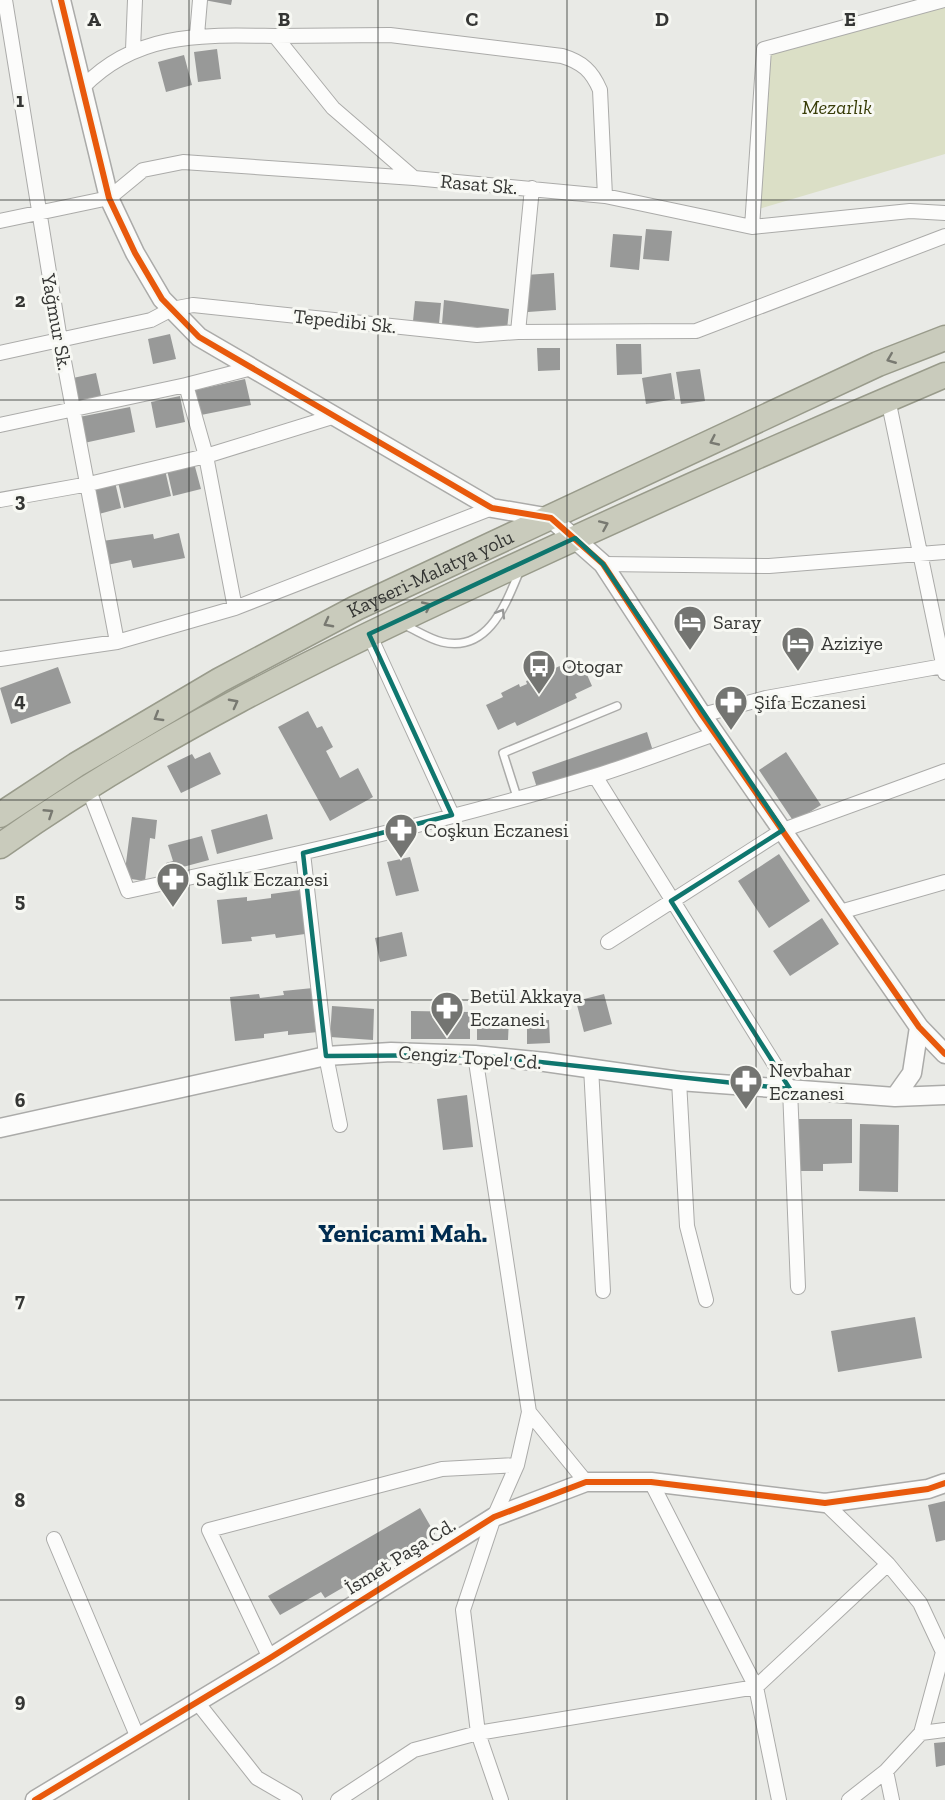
<svg xmlns="http://www.w3.org/2000/svg" width="945" height="1800" viewBox="0 0 945 1800" font-family="'Zilla Slab',serif">
	<rect width="100%" height="100%" fill="#e9eae6"/>
	<path fill="#dbdfc6" d="M 945,0 L 945,154 L 752,211 L 764,49 Z"/>
	<path fill="#989998" d="M 204,0 L 232,0 L 231,5 Z
		M 217,49 L 221,79 L 198,82 L 194,52 Z
		M 184,55 L 192,85 L 166,92 L 158,62 Z
		M 646,229 L 672,231 L 669,261 L 643,259 Z
		M 613,234 L 642,236 L 639,270 L 610,267 Z
		M 554,273 L 556,310 L 528,312 L 526,275 Z
		M 444,300 L 509,309 L 507,330 L 442,324 Z
		M 415,301 L 441,303 L 439,324 L 413,321 Z
		M 170,334 L 176,359 L 153,364 L 148,339 Z
		M 616,344 L 641,344 L 642,374 L 617,375 Z
		M 537,348 L 560,348 L 560,370 L 538,371 Z
		M 700,369 L 705,401 L 681,404 L 676,372 Z
		M 96,373 L 102,400 L 79,405 L 73,378 Z
		M 671,373 L 675,399 L 646,404 L 642,378 Z
		M 245,379 L 251,405 L 196,416 L 191,391 Z
		M 180,396 L 185,422 L 156,428 L 151,402 Z
		M 130,407 L 135,432 L 84,443 L 79,417 Z
		M 194,463 L 201,489 L 173,496 L 167,470 Z
		M 165,470 L 171,496 L 124,508 L 118,482 Z
		M 115,482 L 121,508 L 99,514 L 93,488 Z
		M 179,533 L 185,558 L 133,568 L 131,560 L 107,565 L 102,541 L 153,534 L 154,539 Z
		M 581,661 L 592,686 L 575,694 L 577,698 L 517,726 L 515,722 L 498,730 L 486,705 L 503,697 L 501,693 L 519,684 L 520,687 L 527,684 L 526,681 L 545,675 L 544,673 L 562,665 L 564,669 Z
		M 58,667 L 71,703 L 11,724 L 0,688 Z
		M 308,711 L 317,728 L 322,726 L 333,747 L 326,751 L 340,778 L 358,768 L 373,797 L 330,821 L 278,727 Z
		M 647,732 L 653,751 L 538,791 L 532,772 Z
		M 210,752 L 221,774 L 181,793 L 167,766 L 192,754 L 195,759 Z
		M 786,752 L 821,805 L 794,822 L 759,770 Z
		M 267,814 L 273,839 L 217,854 L 211,830 Z
		M 132,817 L 157,820 L 155,839 L 150,838 L 145,881 L 124,878 Z
		M 202,836 L 209,860 L 168,871 L 166,863 L 173,861 L 168,845 Z
		M 779,854 L 810,901 L 769,928 L 738,881 Z
		M 410,857 L 419,891 L 396,896 L 387,862 Z
		M 300,890 L 305,934 L 276,938 L 275,934 L 251,937 L 252,941 L 222,944 L 217,900 L 247,897 L 247,901 L 271,898 L 271,894 Z
		M 822,918 L 839,944 L 790,976 L 773,951 Z
		M 402,932 L 407,956 L 380,962 L 375,938 Z
		M 313,988 L 318,1032 L 288,1035 L 288,1031 L 264,1034 L 264,1038 L 235,1041 L 230,997 L 259,994 L 260,998 L 284,995 L 283,991 Z
		M 604,994 L 612,1024 L 584,1032 L 576,1001 Z
		M 332,1006 L 374,1009 L 373,1040 L 330,1037 Z
		M 411,1011 L 470,1012 L 470,1039 L 411,1039 Z
		M 477,1017 L 509,1018 L 508,1040 L 477,1040 Z
		M 527,1020 L 549,1020 L 550,1043 L 527,1044 Z
		M 467,1095 L 473,1147 L 443,1150 L 437,1099 Z
		M 797,1119 L 852,1119 L 852,1163 L 823,1164 L 823,1171 L 797,1171 Z
		M 860,1124 L 899,1125 L 898,1192 L 859,1191 Z
		M 915,1317 L 922,1358 L 838,1372 L 831,1331 Z
		M 945,1501 L 945,1540 L 936,1542 L 928,1505 Z
		M 420,1508 L 435,1534 L 325,1598 L 321,1592 L 280,1615 L 268,1596 Z
		M 945,1742 L 945,1765 L 936,1767 L 934,1743 Z"/>
	<g fill="none" stroke-linecap="round" stroke-linejoin="round">
		<defs>
			<path id="lane" d="M 404,625 C 416,630 429,639 442,642 C 489,653 506,603 520,570
				M 517,797 L 503,753 L 617,706"/>
			<path id="street" d="M 5,0 L 60,340 L 117,642
				M 197,35 L 200,0
				M 275,36 L 390,35 L 562,56 C 582,62 592,71 600,90 L 605,196
				M 133,50 L 135,0
				M 83,87 C 137,31 203,35 275,36 L 333,108 L 414,178 L 605,196 L 752,227 L 910,211 L 945,213
				M 0,221 L 109,198 L 143,170 L 183,162 L 414,178
				M 752,227 L 764,49 L 944,0
				M 518,332 L 532,188
				M 0,353 L 151,320 L 172,309 L 193,305 L 477,335 L 518,332 L 696,331 L 945,236
				M 186,385 L 206,456 L 235,608
				M 888,399 L 945,673
				M 0,425 L 186,385 L 252,368
				M 0,500 L 89,484 L 206,456 L 332,417
				M 603,564 L 769,566 L 945,552
				M 369,634 L 452,815
				M 0,659 L 117,642 L 235,608 L 492,508
				M 702,715 L 766,698 L 943,666
				M 595,776 L 790,1089 L 798,1287
				M 88,788 L 128,891 C 285,857 442,823 595,776 C 636,763 675,748 715,734
				M 303,853 L 326,1056 L 340,1125
				M 840,912 L 945,882
				M 608,942 L 783,830 L 945,771
				M 475,1055 L 529,1412 L 517,1465 L 494,1517 L 463,1610 L 478,1733 L 501,1800
				M 591,1067 L 603,1291
				M 679,1081 L 687,1226 L 706,1300
				M 529,1412 L 586,1482
				M 651,1482 L 756,1687 L 779,1800
				M 825,1503 L 888,1564 L 920,1603 L 943,1652 L 921,1733 L 886,1771 L 849,1800
				M 54,1539 L 138,1738
				M 270,1658 L 209,1530 L 442,1469 L 517,1465
				M 197,1702 L 257,1778 L 295,1800
				M 921,1733 L 945,1730
				M 886,1771 L 892,1800
				M 338,1800 L 414,1750 L 478,1733 L 756,1687 L 888,1564"/>
			<path id="secondary" d="M 61,0 L 109,198 L 135,253 L 162,299 L 199,337 L 492,508 L 551,518 L 603,564 L 702,715 L 919,1027 L 945,1054
				M 895,1097 L 912,1073 L 919,1027
				M 0,1128 L 326,1056 L 391,1052 L 475,1055 L 545,1062 L 679,1081 L 895,1097 L 945,1095
				M 35,1800 L 270,1658 L 494,1517 L 586,1482 L 651,1482 L 825,1503 L 928,1489 L 945,1483"/>
			<g id="highway">
				<path id="s1" d="M 0,815 L 76,765 L 220,680 L 356,608 L 878,364 L 945,338"/>
				<path d="M 0,846 C 152,738 320,656 489,578 C 639,508 792,440 945,375"/>
			</g>
		</defs>
		<use href="#lane" stroke="#ababa9" stroke-width="10"/>
		<use href="#street" stroke="#ababa9" stroke-width="16"/>
		<use href="#secondary" stroke="#ababa9" stroke-width="21"/>
		<use href="#highway" stroke="#999b8b" stroke-width="27"/>
		<use href="#lane" stroke="#fcfcfb" stroke-width="7"/>
		<use href="#street" stroke="#fcfcfb" stroke-width="14"/>
		<use href="#secondary" stroke="#fcfcfb" stroke-width="18"/>
		<use href="#highway" stroke="#c9cbbc" stroke-width="24"/>
		<defs>
			<path id="cycleway" d="M 61,0 L 109,198 L 135,253 L 162,299 L 199,337 L 492,508 L 551,518 L 603,564 L 702,715 L 919,1027 L 945,1054
				M 35,1800 L 270,1658 L 494,1517 L 586,1482 L 651,1482 L 825,1503 L 928,1489 L 945,1483"/>
		</defs>
		<use href="#cycleway" stroke="#f7f8f3" stroke-width="10"/>
		<use href="#cycleway" stroke="#e8590c" stroke-width="6"/>
	</g>
	<defs><path id="oneway-chevron" d="M-2-3.5L2.5 0L-2 3.5" fill="none" stroke-width="1.6" stroke-linecap="round" stroke-linejoin="round" transform="scale(1.5)"/></defs>
	<g stroke="#787971">
		<use href="#oneway-chevron" transform="translate(891 359) rotate(158)"/>
		<use href="#oneway-chevron" transform="translate(714 441) rotate(155)"/>
		<use href="#oneway-chevron" transform="translate(604 525) rotate(-24)"/>
		<use href="#oneway-chevron" transform="translate(427 606) rotate(-25)"/>
		<use href="#oneway-chevron" transform="translate(328 623) rotate(152)"/>
		<use href="#oneway-chevron" transform="translate(234 703) rotate(-28)"/>
		<use href="#oneway-chevron" transform="translate(158 717) rotate(149)"/>
		<use href="#oneway-chevron" transform="translate(49 813) rotate(-33)"/>
	</g>
	<use stroke="#989998" href="#oneway-chevron" transform="translate(501 613) rotate(-59)"/>
	<path fill="none" stroke="#0f766e" stroke-width="4.5" stroke-linejoin="round" d="M 575,538 L 603,564 L 783,830 L 671,901 L 790,1089 L 475,1055 L 326,1056 L 303,853 L 452,815 L 369,634 Z"/>
	<path fill="none" stroke="#353634" stroke-width="1.5" stroke-opacity="0.55" d="M 189,0 L 189,1800M 378,0 L 378,1800M 567,0 L 567,1800M 756,0 L 756,1800M 0,200 L 945,200M 0,400 L 945,400M 0,600 L 945,600M 0,800 L 945,800M 0,1000 L 945,1000M 0,1200 L 945,1200M 0,1400 L 945,1400M 0,1600 L 945,1600"/>
	<defs>
		<symbol id="hotel-pin" viewBox="-11 -11 22 30"><path d="M0 17L-7.5 6A9.5 9.5 0 1 1 7.5 6Z" fill="#747572" stroke="#f7f8f3"/><path d="M-6-4.5h1.5V1H6V5H4.5V3h-9V5H-6ZM-4 0a1.8 1.8 0 1 1 3.6 0ZM.5 0V-2.5h3Q6-2.5 6 0Z" fill="#fff"/></symbol>
		<symbol id="bus-pin" viewBox="-11 -11 22 30"><path d="M0 17L-7.5 6A9.5 9.5 0 1 1 7.5 6Z" fill="#747572" stroke="#f7f8f3"/><path d="M-5-6H5V4H4V6H2V4H-2V6H-4V4H-5ZM-3.5-4V0h7V-4ZM-3.5 1.2v1.5H-2V1.2ZM2 1.2v1.5H3.5V1.2Z" fill="#fff"/></symbol>
		<symbol id="pharmacy-pin" viewBox="-11 -11 22 30"><path d="M0 17L-7.5 6A9.5 9.5 0 1 1 7.5 6Z" fill="#747572" stroke="#f7f8f3"/><path d="M-2-6h4v4h4v4h-4v4h-4v-4h-4v-4h4Z" fill="#fff"/></symbol>
	</defs>
	<g fill-rule="evenodd">
		<use href="#hotel-pin" x="671" y="603" width="38" height="52"/>
		<use href="#hotel-pin" x="779" y="624" width="38" height="52"/>
		<use href="#bus-pin" x="520" y="647" width="38" height="52"/>
		<use href="#pharmacy-pin" x="712" y="683" width="38" height="52"/>
		<use href="#pharmacy-pin" x="382" y="811" width="38" height="52"/>
		<use href="#pharmacy-pin" x="154" y="860" width="38" height="52"/>
		<use href="#pharmacy-pin" x="428" y="989" width="38" height="52"/>
		<use href="#pharmacy-pin" x="727" y="1062" width="38" height="52"/>
	</g>
	<g text-anchor="middle" dominant-baseline="central" stroke-width="6" stroke-linejoin="round" paint-order="stroke">
		<g font-size="20" font-style="italic" fill="#383c07" stroke="#f7f8f3">
			<text x="837" y="107">Mezarlık</text>
		</g>
		<g font-size="20" fill="#353634" stroke="#f7f8f3">
			<text transform="translate(479 184) rotate(5)">Rasat Sk.</text>
			<text transform="translate(345 321) rotate(6)">Tepedibi Sk.</text>
			<text transform="translate(57 322) rotate(80)">Yağmur Sk.</text>
			<text stroke="none"><textPath href="#s1" startOffset="494">Kayseri-Malatya yolu</textPath></text>
			<text transform="translate(470 1057) rotate(4)">Cengiz Topel Cd.</text>
			<text transform="translate(400 1556) rotate(-32)">İsmet Paşa Cd.</text>
		</g>
		<g font-size="20" fill="#353634" stroke="#f7f8f3" text-anchor="start">
			<text x="713" y="622">Saray</text>
			<text x="821" y="643">Aziziye</text>
			<text x="562" y="666">Otogar</text>
			<text x="754" y="702">Şifa Eczanesi</text>
			<text x="424" y="830">Coşkun Eczanesi</text>
			<text x="196" y="879">Sağlık Eczanesi</text>
			<text x="470" y="996">Betül Akkaya<tspan x="470" dy="23">Eczanesi</tspan></text>
			<text x="769" y="1070">Nevbahar<tspan x="769" dy="23">Eczanesi</tspan></text>
		</g>
		<g font-size="26" font-weight="bold" fill="#002c50" stroke="#f7f8f3">
			<text x="403" y="1233">Yenicami Mah.</text>
		</g>
	</g>
	<g font-size="20" text-anchor="middle" font-weight="bold" fill="#353634" stroke="#f7f8f3" stroke-width="6" stroke-linejoin="round" paint-order="stroke">
		<text x="94" y="26">A</text>
		<text x="284" y="26">B</text>
		<text x="472" y="26">C</text>
		<text x="662" y="26">D</text>
		<text x="850" y="26">E</text>
		<text x="20" y="107">1</text>
		<text x="20" y="307">2</text>
		<text x="20" y="507">3</text>
		<text x="20" y="707">4</text>
		<text x="20" y="907">5</text>
		<text x="20" y="1107">6</text>
		<text x="20" y="1307">7</text>
		<text x="20" y="1507">8</text>
		<text x="20" y="1707">9</text>
	</g>
</svg>
